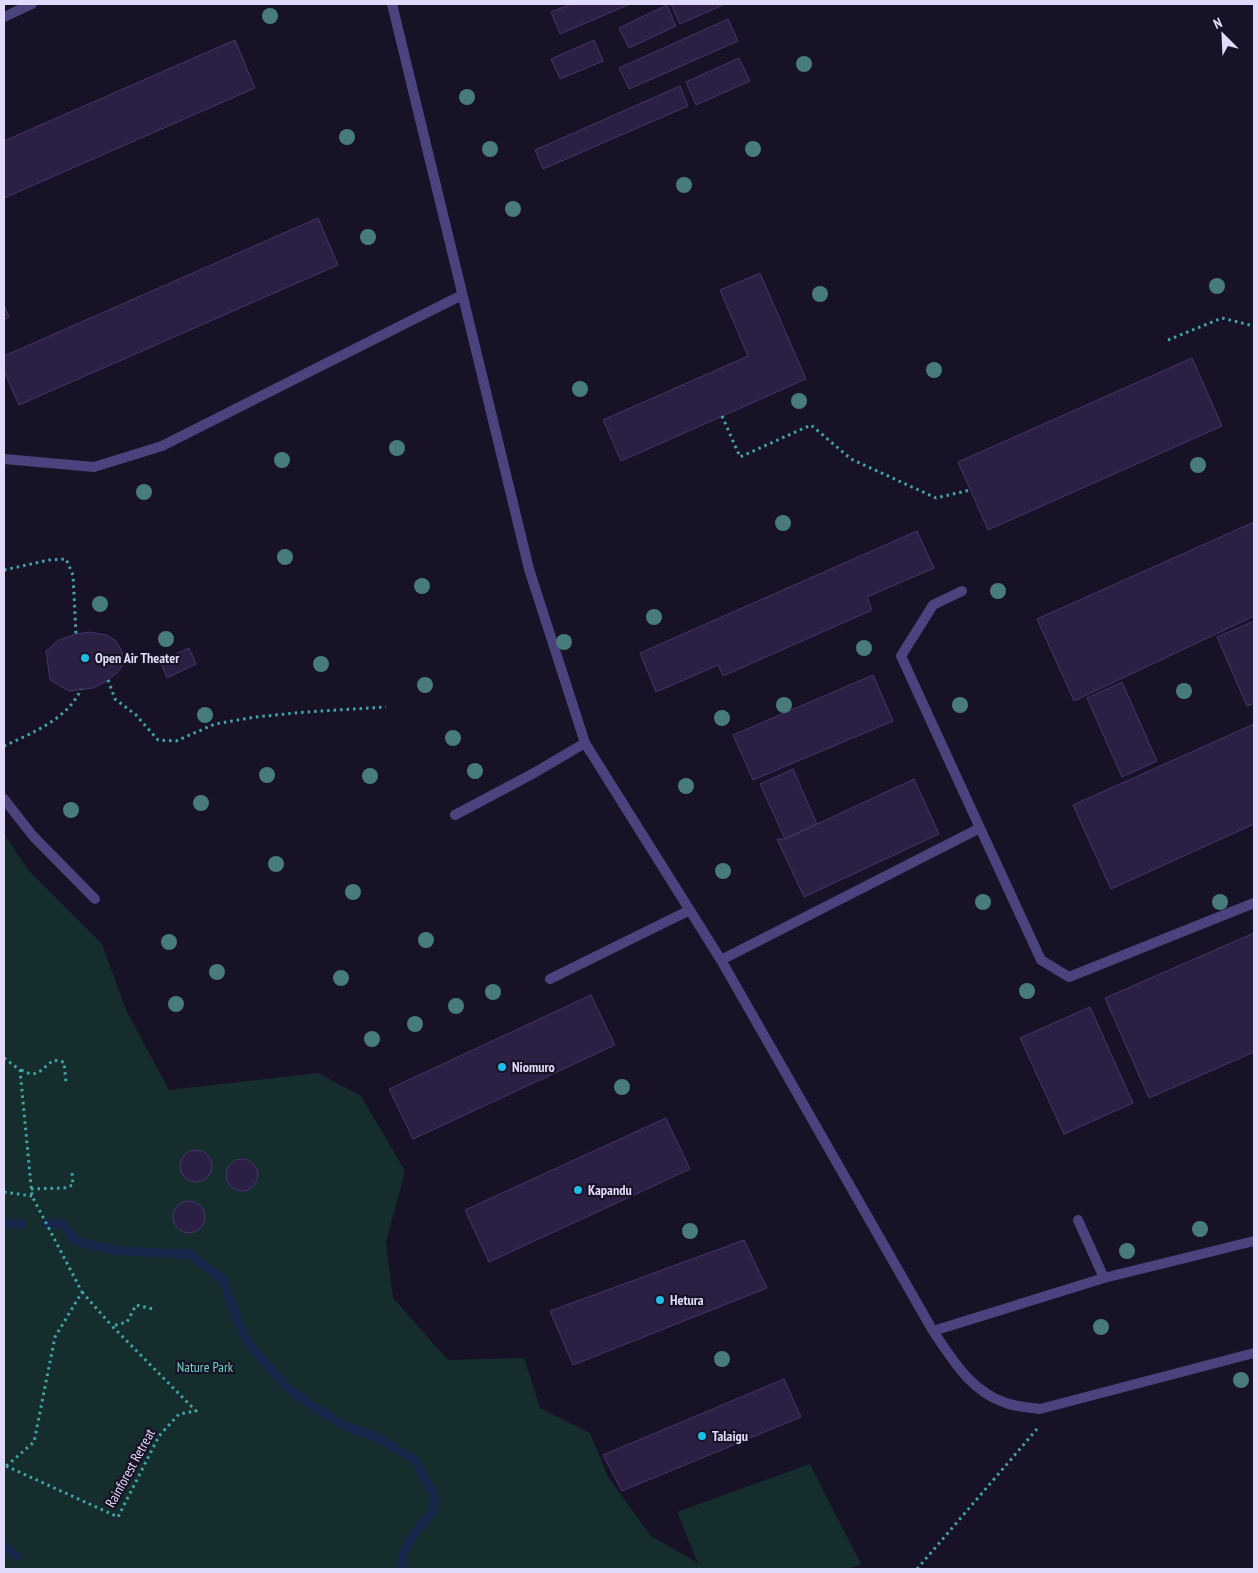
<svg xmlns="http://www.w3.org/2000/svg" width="1258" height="1573" viewBox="0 0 1258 1573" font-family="'PT Sans Narrow',sans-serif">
	<rect width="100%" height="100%" fill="#171225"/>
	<path fill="#162d2e" d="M 4,834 L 29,871 L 102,944 L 126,1010 L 169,1090 L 318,1073 L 361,1096 L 405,1171 L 386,1242 L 393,1298 L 448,1360 L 524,1358 L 540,1408 L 590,1433 L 608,1477 L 651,1536 L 698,1563 L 677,1512 L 810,1464 L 861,1564 L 849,1569 L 4,1569 Z"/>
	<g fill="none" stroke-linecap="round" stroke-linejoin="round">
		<path stroke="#17264a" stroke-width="9" d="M 4,1221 L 10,1224 L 23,1224
			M 46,1224 L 63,1224 L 75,1241 L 118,1251 L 189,1254 L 223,1279 L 238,1322 L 250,1346 L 290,1390 L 308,1403 L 341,1424 L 380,1439 L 415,1460 L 434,1496 L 433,1512 L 416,1531 L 403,1553 L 402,1569
			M 4,1546 L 17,1556"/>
	</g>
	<path fill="#2b2043" stroke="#45356d" d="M 571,4 L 630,4 L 560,34 L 551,12 Z
		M 671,4 L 725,4 L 680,24 Z
		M 667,5 L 676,26 L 629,48 L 619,28 Z
		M 728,19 L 738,41 L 629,89 L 619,68 Z
		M 235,40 L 255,88 L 4,198 L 4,141 Z
		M 594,40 L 603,61 L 560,79 L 551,59 Z
		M 739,58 L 750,81 L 696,105 L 686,82 Z
		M 680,86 L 688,106 L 543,169 L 535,150 Z
		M 318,218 L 338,265 L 19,405 L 4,371 L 4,356 Z
		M 760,273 L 806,379 L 621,461 L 603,420 L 748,356 L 720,290 Z
		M 4,305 L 9,317 L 4,320 Z
		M 1192,358 L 1222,426 L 988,530 L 958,462 Z
		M 1254,522 L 1254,616 L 1074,701 L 1037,619 Z
		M 917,531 L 934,568 L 867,597 L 872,610 L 723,676 L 718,665 L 656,692 L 640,653 Z
		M 1254,621 L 1254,703 L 1247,706 L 1217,637 Z
		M 90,632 L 106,635 L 115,640 L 122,651 L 123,665 L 117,673 L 105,682 L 93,688 L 69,691 L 50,680 L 46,651 L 59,640 L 76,634 Z
		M 189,648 L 196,664 L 167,678 L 160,661 Z
		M 873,675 L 893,721 L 753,780 L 733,735 Z
		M 1122,682 L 1157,761 L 1122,777 L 1087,698 Z
		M 1254,724 L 1254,824 L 1111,889 L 1073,805 Z
		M 793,769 L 817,824 L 785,839 L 760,784 Z
		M 914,779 L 939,834 L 804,897 L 777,839 L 785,839 Z
		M 1254,933 L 1254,1052 L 1149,1098 L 1105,998 Z
		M 591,995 L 615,1045 L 413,1139 L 389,1089 Z
		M 1090,1007 L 1133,1103 L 1064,1134 L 1020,1038 Z
		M 666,1118 L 690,1169 L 489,1262 L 465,1210 Z
		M180 1166a16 16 0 1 1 32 0a16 16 0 1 1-32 0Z
		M226 1175a16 16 0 1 1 32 0a16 16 0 1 1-32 0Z
		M173 1217a16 16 0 1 1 32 0a16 16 0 1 1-32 0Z
		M 744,1240 L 767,1288 L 573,1365 L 550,1311 Z
		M 784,1379 L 801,1417 L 622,1491 L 603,1455 Z"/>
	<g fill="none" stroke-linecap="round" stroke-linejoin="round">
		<path stroke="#3fa7aa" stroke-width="3" stroke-dasharray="2.5 4" stroke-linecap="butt" d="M 1168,340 L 1222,318 L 1254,326
			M 722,416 L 740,457 L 811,425 L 851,459 L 936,498 L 970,490
			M 4,570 L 49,560 L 66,559 L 73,575 L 76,634
			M 108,680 L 115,699 L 136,715 L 158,740 L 176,741 L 215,724 L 255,717 L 306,712 L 386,707
			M 4,746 C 32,733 68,719 81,689
			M 4,1058 L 20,1070 L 32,1196 L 82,1292 L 55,1337 L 34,1442 L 4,1468
			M 21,1070 C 39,1079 39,1070 54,1060 L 64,1062 L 66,1082
			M 31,1189 L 64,1188 L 73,1185 L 72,1173
			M 4,1192 L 32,1196
			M 82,1292 L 112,1326
			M 6,1466 L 118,1517 L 159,1436 L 179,1414 L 196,1411 L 112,1326 L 127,1322 L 136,1305 L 153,1309
			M 917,1569 L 1037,1429"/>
		<path stroke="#4b437e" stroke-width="10" d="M 392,4 L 529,569 L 585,743 L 721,960 L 933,1331 C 953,1360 970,1391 1006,1403 C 1016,1407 1029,1407 1040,1409 L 1254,1353
			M 4,17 L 32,4
			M 962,591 L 933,605 L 901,656 L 980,828
			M 455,815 L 534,773 L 585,743
			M 721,960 L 980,828 L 1041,960 L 1069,977 L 1254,903
			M 550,979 L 690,910
			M 1078,1220 L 1104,1278
			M 933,1331 L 1104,1278 L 1254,1241"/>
		<path stroke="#4b437e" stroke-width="10" d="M 4,459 L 94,467 L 162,446 L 462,295
			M 4,799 L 33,836 L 95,899"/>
	</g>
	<g fill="#477c7b">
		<circle cx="270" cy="16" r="8"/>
		<circle cx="804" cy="64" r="8"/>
		<circle cx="467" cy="97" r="8"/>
		<circle cx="347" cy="137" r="8"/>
		<circle cx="490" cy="149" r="8"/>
		<circle cx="753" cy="149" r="8"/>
		<circle cx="684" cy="185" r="8"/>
		<circle cx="513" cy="209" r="8"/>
		<circle cx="368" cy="237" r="8"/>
		<circle cx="1217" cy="286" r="8"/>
		<circle cx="820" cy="294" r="8"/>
		<circle cx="934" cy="370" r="8"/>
		<circle cx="580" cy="389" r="8"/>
		<circle cx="799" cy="401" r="8"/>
		<circle cx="397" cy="448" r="8"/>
		<circle cx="282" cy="460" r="8"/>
		<circle cx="1198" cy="465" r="8"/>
		<circle cx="144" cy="492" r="8"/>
		<circle cx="783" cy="523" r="8"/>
		<circle cx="285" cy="557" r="8"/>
		<circle cx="422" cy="586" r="8"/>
		<circle cx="998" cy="591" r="8"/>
		<circle cx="100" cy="604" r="8"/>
		<circle cx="654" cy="617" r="8"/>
		<circle cx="166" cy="639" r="8"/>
		<circle cx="564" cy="642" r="8"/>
		<circle cx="864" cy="648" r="8"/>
		<circle cx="321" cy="664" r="8"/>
		<circle cx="425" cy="685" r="8"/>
		<circle cx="1184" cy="691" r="8"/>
		<circle cx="784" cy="705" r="8"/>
		<circle cx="960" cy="705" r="8"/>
		<circle cx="205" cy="715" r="8"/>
		<circle cx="722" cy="718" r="8"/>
		<circle cx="453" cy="738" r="8"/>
		<circle cx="475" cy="771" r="8"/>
		<circle cx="267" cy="775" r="8"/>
		<circle cx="370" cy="776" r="8"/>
		<circle cx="686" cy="786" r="8"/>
		<circle cx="201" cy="803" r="8"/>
		<circle cx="71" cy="810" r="8"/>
		<circle cx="276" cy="864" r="8"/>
		<circle cx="723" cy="871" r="8"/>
		<circle cx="353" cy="892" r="8"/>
		<circle cx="983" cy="902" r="8"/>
		<circle cx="1220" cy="902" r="8"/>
		<circle cx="426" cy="940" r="8"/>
		<circle cx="169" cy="942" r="8"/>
		<circle cx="217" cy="972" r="8"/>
		<circle cx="341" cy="978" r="8"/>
		<circle cx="1027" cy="991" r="8"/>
		<circle cx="493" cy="992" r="8"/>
		<circle cx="176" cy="1004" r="8"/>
		<circle cx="456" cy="1006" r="8"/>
		<circle cx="415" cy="1024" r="8"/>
		<circle cx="372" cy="1039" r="8"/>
		<circle cx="622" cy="1087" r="8"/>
		<circle cx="1200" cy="1229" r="8"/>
		<circle cx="690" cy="1231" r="8"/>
		<circle cx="1127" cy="1251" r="8"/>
		<circle cx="1101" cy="1327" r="8"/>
		<circle cx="722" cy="1359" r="8"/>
		<circle cx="1241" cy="1380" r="8"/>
	</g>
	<g fill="#1ebde3" stroke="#171225" stroke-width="2">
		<circle cx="85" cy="658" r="5"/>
		<circle cx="502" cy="1067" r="5"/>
		<circle cx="578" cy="1190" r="5"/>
		<circle cx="660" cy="1300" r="5"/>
		<circle cx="702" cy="1436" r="5"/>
	</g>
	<g text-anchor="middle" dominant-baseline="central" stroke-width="4.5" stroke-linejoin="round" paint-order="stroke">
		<g font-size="14" font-weight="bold" fill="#e1dafa" stroke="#171225" text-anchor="start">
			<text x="95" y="658">Open Air Theater</text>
			<text x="512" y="1067">Niomuro</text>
			<text x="588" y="1190">Kapandu</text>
			<text x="670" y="1300">Hetura</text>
			<text x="712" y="1436">Talaigu</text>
		</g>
		<g font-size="14" fill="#6fd2c2" stroke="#171225">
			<text x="205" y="1367">Nature Park</text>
		</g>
		<g font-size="14" fill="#e1dafa" stroke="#171225">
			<text transform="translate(130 1468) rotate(-61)">Rainforest Retreat</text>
		</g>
	</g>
	<rect width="1258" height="1573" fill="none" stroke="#e1dafa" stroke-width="10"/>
	<g transform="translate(1223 35) rotate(336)" stroke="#171225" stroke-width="4" paint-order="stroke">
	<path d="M0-4L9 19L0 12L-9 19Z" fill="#e1dafa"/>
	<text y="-8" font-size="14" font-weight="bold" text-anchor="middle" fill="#e1dafa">N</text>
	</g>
</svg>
